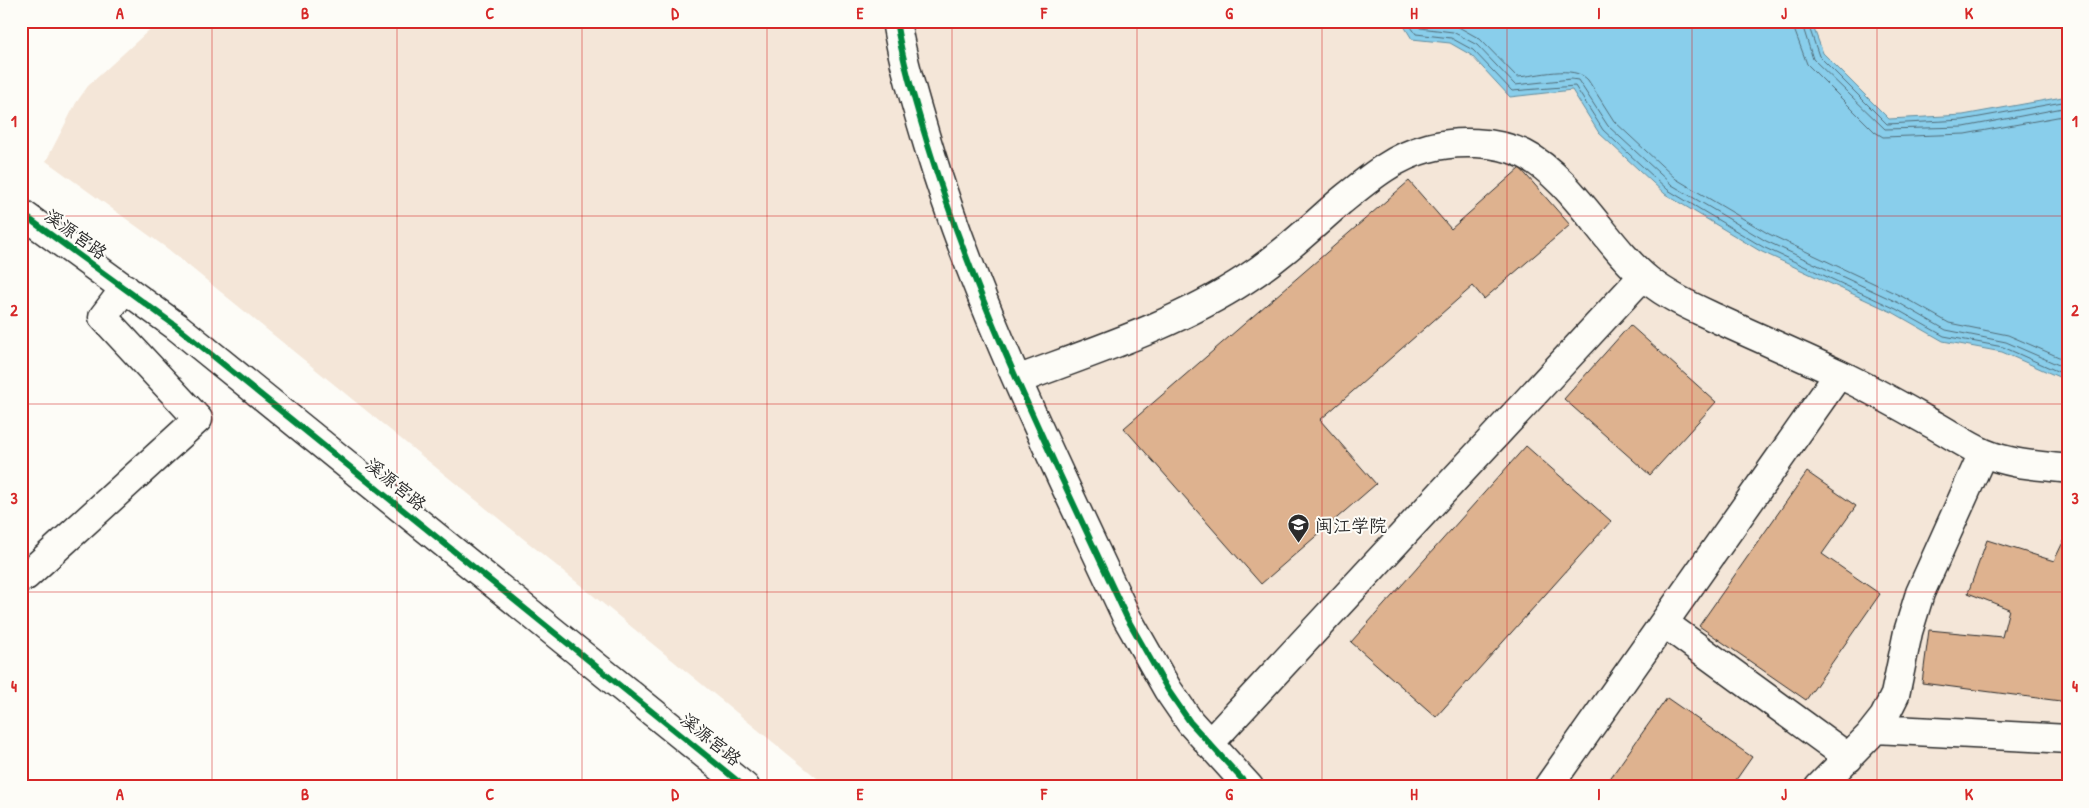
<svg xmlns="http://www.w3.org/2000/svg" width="2089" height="808" viewBox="0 0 2089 808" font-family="'Patrick Hand','LXGW WenKai TC',sans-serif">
	<rect width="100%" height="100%" fill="#fdfcf7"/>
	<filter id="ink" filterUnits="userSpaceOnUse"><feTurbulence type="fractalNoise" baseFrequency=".02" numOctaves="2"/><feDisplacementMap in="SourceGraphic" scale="10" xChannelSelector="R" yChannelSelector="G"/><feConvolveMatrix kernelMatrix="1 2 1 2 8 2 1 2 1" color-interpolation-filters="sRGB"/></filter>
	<g filter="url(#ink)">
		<path fill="#f4e6d8" d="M 159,21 L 2068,21 L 2068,787 L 828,787 L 168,249 L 46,161 L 76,103 L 88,86 Z"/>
		<path fill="#89ceeb" stroke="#638d9e" d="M 1401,21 L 1811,21 L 1823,53 L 1889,119 L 1963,115 L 2068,96 L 2068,381 L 2002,352 L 1943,341 L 1894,313 L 1760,251 L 1665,194 L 1599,133 L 1572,90 L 1510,97 L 1471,55 L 1450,43 L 1412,39 Z"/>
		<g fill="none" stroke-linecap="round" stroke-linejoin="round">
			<path stroke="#516c78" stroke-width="1" d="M 1407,21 L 1416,34 L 1451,38 L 1473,50 L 1512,91 L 1575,86 L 1603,130 L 1668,190 L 1763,247 L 1896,309 L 1944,336 L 2003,347 L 2068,376
				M 1415,21 L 1420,28 L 1453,32 L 1477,45 L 1515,85 L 1571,79 L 1578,80 L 1608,126 L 1672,185 L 1766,241 L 1899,303 L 1946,330 L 2006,342 L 2068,369
				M 1426,21 L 1455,25 L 1480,39 L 1517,77 C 1537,76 1574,64 1588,80 L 1614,121 L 1676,179 L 1769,234 L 1903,297 L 1949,323 L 2008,335 L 2068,361
				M 1793,21 L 1794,29 L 1807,64 L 1875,132 L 1883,137 L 1965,134 L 2068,115
				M 1801,21 L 1813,59 L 1885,129 L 1964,127 L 2068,107
				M 1807,21 L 1819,56 L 1887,124 L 1963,120 L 2068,101"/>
		</g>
		<path fill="#deb28f" stroke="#2b2b2b" d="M 1520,168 L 1570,225 L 1484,299 L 1473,286 L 1320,420 L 1376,484 L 1261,584 L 1124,428 L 1409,181 L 1451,229 Z
			M 1630,325 L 1716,402 L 1650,475 L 1564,399 Z
			M 1526,446 L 1611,521 L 1436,717 L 1351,642 Z
			M 1807,472 L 1856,506 L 1822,554 L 1880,594 L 1806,700 L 1699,626 Z
			M 1987,540 L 2054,561 L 2064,540 L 2068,541 L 2068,702 L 1922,683 L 1929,630 L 2002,637 L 2009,609 L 1968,593 Z
			M 1667,698 L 1752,757 L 1731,787 L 1604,787 Z"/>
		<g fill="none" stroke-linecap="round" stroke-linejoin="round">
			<defs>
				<path id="minor" d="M 896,21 C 903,63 916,105 928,145 C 978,310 1055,463 1127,618 L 1168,690 L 1190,722 L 1249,787
					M 21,213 L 176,326 L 745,787
					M 1017,380 C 1094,351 1176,325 1246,279 C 1280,257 1309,229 1340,202 C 1367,180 1393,157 1428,148 C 1456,140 1497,141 1524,154 C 1572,178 1606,246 1648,280 C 1670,298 1697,309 1722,321 C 1761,339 1801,356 1839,374 C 1873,390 1904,408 1936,426 C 1952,435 1968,446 1984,453 C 2013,465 2038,465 2068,469
					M 26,576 L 198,419 L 103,317 L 125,288
					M 1664,623 L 1849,758
					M 1875,729 L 2068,739
					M 1209,744 L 1643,276
					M 1548,787 L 1839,374
					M 1819,787 L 1869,736 L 1884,717 L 1895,695 L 1908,632 L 1920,593 L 1983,453"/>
			</defs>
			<use href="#minor" stroke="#2b2b2b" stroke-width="31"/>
			<use href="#minor" stroke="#fdfcf7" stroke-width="28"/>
			<defs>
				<path id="cycleway" d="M 896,21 C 903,63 916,105 928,145 C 978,310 1055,463 1127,618 L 1168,690 L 1190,722 L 1249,787
					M 21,213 L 176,326 L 745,787"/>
			</defs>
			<use href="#cycleway" stroke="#fdfcf7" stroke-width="9"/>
			<use href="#cycleway" stroke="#00873e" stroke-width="6"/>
		</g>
	</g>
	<path fill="none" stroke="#d62828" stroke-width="1" stroke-opacity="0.55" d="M 212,21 L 212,787M 397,21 L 397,787M 582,21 L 582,787M 767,21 L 767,787M 952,21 L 952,787M 1137,21 L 1137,787M 1322,21 L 1322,787M 1507,21 L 1507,787M 1692,21 L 1692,787M 1877,21 L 1877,787M 21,216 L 2068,216M 21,404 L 2068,404M 21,592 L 2068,592"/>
	<defs>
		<symbol id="university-pin" viewBox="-11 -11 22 30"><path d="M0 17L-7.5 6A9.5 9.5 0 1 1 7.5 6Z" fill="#2b2b2b" stroke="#fdfcf7"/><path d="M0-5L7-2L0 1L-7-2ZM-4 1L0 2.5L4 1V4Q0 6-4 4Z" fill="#fff"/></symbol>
	</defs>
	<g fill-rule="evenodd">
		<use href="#university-pin" x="1286" y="512" width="25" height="34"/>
	</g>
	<g text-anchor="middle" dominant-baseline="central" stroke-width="4" stroke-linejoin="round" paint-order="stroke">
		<g font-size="18" fill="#2b2b2b" stroke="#fdfcf7">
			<text transform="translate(76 234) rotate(36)">溪源宫路</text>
			<text transform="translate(396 484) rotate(39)">溪源宫路</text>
			<text transform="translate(711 739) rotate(39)">溪源宫路</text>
		</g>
		<g font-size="18" fill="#2b2b2b" stroke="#fdfcf7" text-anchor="start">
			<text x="1315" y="525">闽江学院</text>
		</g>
	</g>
	<rect width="2089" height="808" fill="none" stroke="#fdfcf7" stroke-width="55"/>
	<rect x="28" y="28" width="2034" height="752" fill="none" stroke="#d62828" stroke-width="2"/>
	<g font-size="16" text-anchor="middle" font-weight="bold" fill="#d62828">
		<text x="120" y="19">A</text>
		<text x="305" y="19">B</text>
		<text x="490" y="19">C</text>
		<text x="675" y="19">D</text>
		<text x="860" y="19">E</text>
		<text x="1044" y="19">F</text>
		<text x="1229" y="19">G</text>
		<text x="1414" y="19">H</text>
		<text x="1599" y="19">I</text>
		<text x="1784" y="19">J</text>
		<text x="1969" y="19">K</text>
		<text x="14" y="127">1</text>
		<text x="2075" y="127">1</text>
		<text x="14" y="316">2</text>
		<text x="2075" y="316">2</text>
		<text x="14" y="504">3</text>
		<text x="2075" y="504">3</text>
		<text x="14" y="692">4</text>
		<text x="2075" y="692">4</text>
		<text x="120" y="800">A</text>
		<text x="305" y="800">B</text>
		<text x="490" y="800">C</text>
		<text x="675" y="800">D</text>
		<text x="860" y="800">E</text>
		<text x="1044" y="800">F</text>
		<text x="1229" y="800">G</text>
		<text x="1414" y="800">H</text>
		<text x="1599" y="800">I</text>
		<text x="1784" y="800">J</text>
		<text x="1969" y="800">K</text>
	</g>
</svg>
